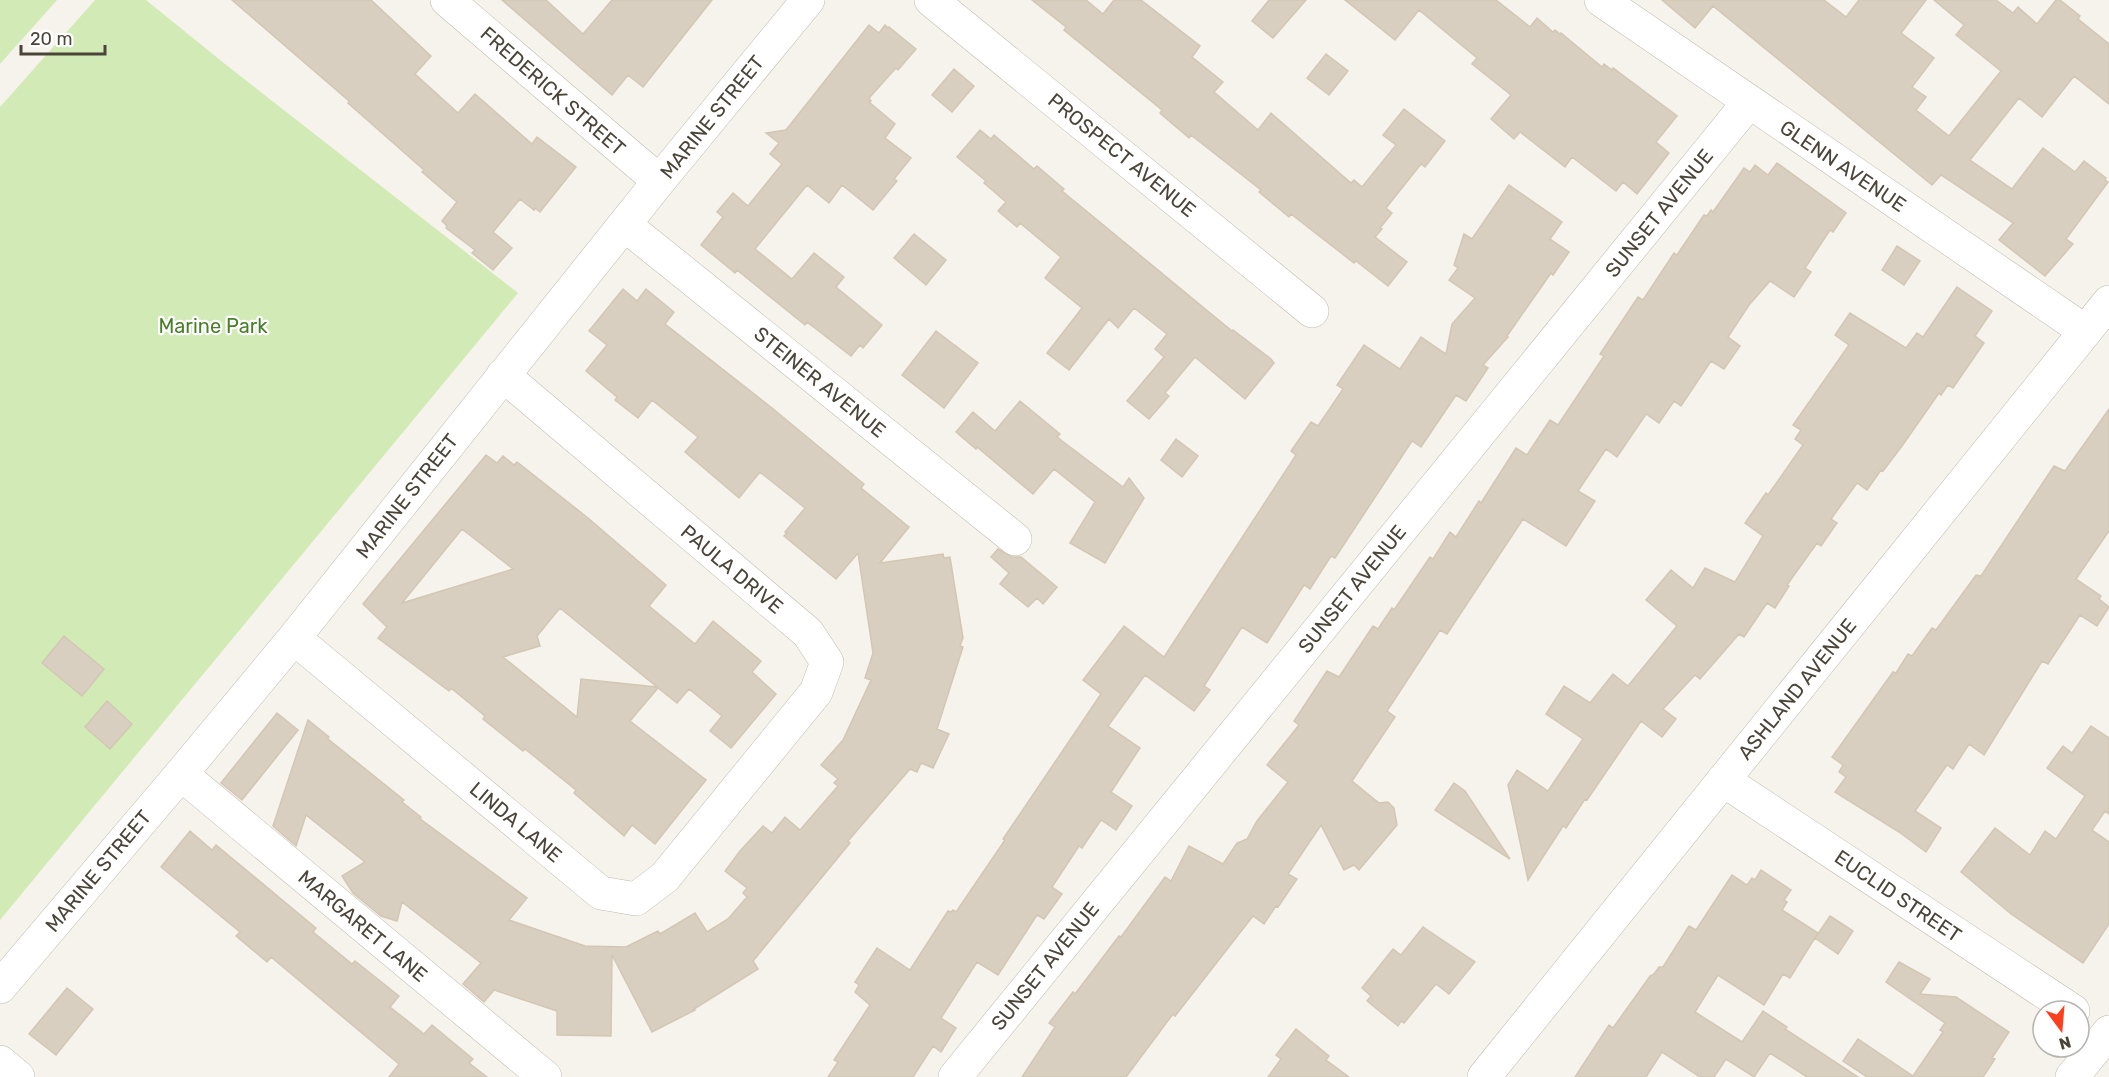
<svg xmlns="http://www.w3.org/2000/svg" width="2109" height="1077" viewBox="0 0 2109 1077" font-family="Rubik,sans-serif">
	<rect width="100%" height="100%" fill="#f6f3ec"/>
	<path fill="#d2eab5" d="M 0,0 L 57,0 L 0,64 Z
		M 95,0 L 146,0 L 225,64 L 518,293 L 0,920 L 0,107 Z"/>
	<path fill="#d8cfc1" stroke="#d3c7b4" stroke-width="1.5" fill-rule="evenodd" d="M 232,0 L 371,0 L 431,56 L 415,74 L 458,113 L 475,94 L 532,144 L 537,137 L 576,167 L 540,212 L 535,208 L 534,210 L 520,199 L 493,232 L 512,248 L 493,270 L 472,253 L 475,250 L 446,228 L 447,226 L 442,221 L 457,202 L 422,172 L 424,170 L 348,103 L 349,101 Z
		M 502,0 L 546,0 L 583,34 L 612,0 L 712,0 L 643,87 L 628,75 L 612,95 Z
		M 1032,0 L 1086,0 L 1103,14 L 1114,0 L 1141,0 L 1200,46 L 1192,57 L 1223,82 L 1214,92 L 1258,130 L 1271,113 L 1351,183 L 1354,180 L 1362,187 L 1396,145 L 1383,135 L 1404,109 L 1445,141 L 1425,167 L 1421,164 L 1386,208 L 1392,213 L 1380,228 L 1382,229 L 1375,237 L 1407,262 L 1388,286 L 1356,261 L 1354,263 L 1291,214 L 1289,217 L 1259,192 L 1261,190 L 1191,135 L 1189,138 L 1160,113 L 1162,110 L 1064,30 L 1066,27 Z
		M 1269,0 L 1306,0 L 1273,38 L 1252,21 Z
		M 1345,0 L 1496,0 L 1530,27 L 1537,18 L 1553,32 L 1555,30 L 1560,34 L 1561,33 L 1602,67 L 1604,64 L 1612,70 L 1613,68 L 1677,116 L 1656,142 L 1669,153 L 1637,194 L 1623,182 L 1616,191 L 1572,157 L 1565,167 L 1520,132 L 1514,139 L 1491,119 L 1511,95 L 1472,64 L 1477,58 L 1419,10 L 1395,40 Z
		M 1662,0 L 1824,0 L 1846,17 L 1859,0 L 1926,0 L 1901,33 L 1934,58 L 1912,87 L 1926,97 L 1916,110 L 1949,136 L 2001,71 L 1956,35 L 1964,25 L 1934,0 L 1996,0 L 2013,13 L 2018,7 L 2037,24 L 2056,0 L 2060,0 L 2080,16 L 2078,19 L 2109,44 L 2109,104 L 2074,76 L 2042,117 L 2019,98 L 1970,160 L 2012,189 L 2043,148 L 2075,172 L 2084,161 L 2106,178 L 2105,180 L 2108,182 L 2066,239 L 2073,244 L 2045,276 L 1999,240 L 2013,223 L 1941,175 L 1932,185 L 1713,6 L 1695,28 Z
		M 869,25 L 879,33 L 885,25 L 888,28 L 889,27 L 916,49 L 898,70 L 896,68 L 869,98 L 871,101 L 869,102 L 895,124 L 885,138 L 911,158 L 894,179 L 897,181 L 873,210 L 842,185 L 829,203 L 807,185 L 755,249 L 792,279 L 814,253 L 844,277 L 836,287 L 882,325 L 863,348 L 860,345 L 851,356 L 807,322 L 805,325 L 737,270 L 735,273 L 701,245 L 723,217 L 717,212 L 733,193 L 748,206 L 782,164 L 770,154 L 779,143 L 766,133 L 786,130 Z
		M 1326,54 L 1348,71 L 1329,95 L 1307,78 Z
		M 954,69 L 974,86 L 952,112 L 932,95 Z
		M 980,130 L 991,139 L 994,135 L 1034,169 L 1037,166 L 1064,189 L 1062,191 L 1232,331 L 1233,330 L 1271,359 L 1274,363 L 1245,399 L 1195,357 L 1165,393 L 1169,396 L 1149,419 L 1127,401 L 1164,357 L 1155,349 L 1167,334 L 1134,308 L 1118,328 L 1109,319 L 1069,370 L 1047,353 L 1082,308 L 1045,278 L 1061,257 L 1020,223 L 1017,227 L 998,211 L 1006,202 L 984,183 L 986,181 L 957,157 Z
		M 1777,163 L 1846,213 L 1833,232 L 1830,230 L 1805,268 L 1811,272 L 1794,297 L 1770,281 L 1749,305 L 1728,337 L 1740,346 L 1724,369 L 1711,361 L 1681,406 L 1674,401 L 1659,423 L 1646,414 L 1617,457 L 1606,449 L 1578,491 L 1595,501 L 1566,546 L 1523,519 L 1447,634 L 1440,630 L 1387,711 L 1395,717 L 1352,781 L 1379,803 L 1388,802 L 1394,808 L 1397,825 L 1359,870 L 1354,865 L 1344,870 L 1321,825 L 1288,874 L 1297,879 L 1278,907 L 1276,906 L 1264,924 L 1253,916 L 1175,1016 L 1173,1014 L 1126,1077 L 1022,1077 L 1055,1027 L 1049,1023 L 1073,992 L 1075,994 L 1119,936 L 1121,937 L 1165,877 L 1171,881 L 1189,846 L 1223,864 L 1237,843 L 1247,839 L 1257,821 L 1288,782 L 1267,765 L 1299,725 L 1294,721 L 1327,671 L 1339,677 L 1373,626 L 1378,629 L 1392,608 L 1394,610 L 1430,557 L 1433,559 L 1450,532 L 1456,537 L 1479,501 L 1481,503 L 1516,448 L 1527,455 L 1550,420 L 1558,425 L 1604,356 L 1600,354 L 1638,297 L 1643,300 L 1674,253 L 1677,255 L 1704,215 L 1707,216 L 1711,210 L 1713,212 L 1744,168 L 1750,172 L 1755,165 L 1768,175 Z
		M 1509,185 L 1562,222 L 1550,239 L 1569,252 L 1553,275 L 1551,273 L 1507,336 L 1508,337 L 1483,365 L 1488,368 L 1466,401 L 1456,395 L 1421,447 L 1412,441 L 1335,558 L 1331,556 L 1310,589 L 1304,585 L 1267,643 L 1242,627 L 1204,686 L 1210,690 L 1194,711 L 1145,675 L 1108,726 L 1140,748 L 1111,792 L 1132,806 L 1116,830 L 1101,820 L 1082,848 L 1079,846 L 1052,887 L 1062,894 L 1044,919 L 1037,915 L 998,975 L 977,962 L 941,1018 L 956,1028 L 941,1052 L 933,1046 L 913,1077 L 828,1077 L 838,1062 L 834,1060 L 870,1005 L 855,992 L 859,985 L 855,982 L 877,948 L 910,970 L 948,911 L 951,912 L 953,910 L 956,912 L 1005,840 L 1003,839 L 1101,694 L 1083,680 L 1124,626 L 1164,657 L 1296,455 L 1291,451 L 1311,422 L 1318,426 L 1343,389 L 1337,385 L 1364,345 L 1400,369 L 1421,337 L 1446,354 L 1452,324 L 1475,298 L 1449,280 L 1458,268 L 1454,265 L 1464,234 L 1472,239 Z
		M 914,234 L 946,260 L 926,285 L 894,258 Z
		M 1897,246 L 1920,261 L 1904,285 L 1882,270 Z
		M 1957,287 L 1992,311 L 1975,336 L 1984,343 L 1953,388 L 1948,385 L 1941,395 L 1939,393 L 1902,446 L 1883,471 L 1881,470 L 1867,490 L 1857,483 L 1831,519 L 1837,523 L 1821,546 L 1817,543 L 1787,585 L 1789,586 L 1775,608 L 1767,603 L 1744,637 L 1739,634 L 1700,679 L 1695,675 L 1663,709 L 1676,719 L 1662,737 L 1641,721 L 1587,800 L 1585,799 L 1566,828 L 1563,826 L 1528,880 L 1508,785 L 1517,770 L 1548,791 L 1583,739 L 1546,714 L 1564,686 L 1590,703 L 1613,674 L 1628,686 L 1677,626 L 1646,600 L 1671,570 L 1693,588 L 1705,568 L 1735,582 L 1763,536 L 1745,523 L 1766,493 L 1768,495 L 1803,445 L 1795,439 L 1801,430 L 1793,425 L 1849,345 L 1835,335 L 1850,313 L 1906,348 L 1917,333 L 1923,337 Z
		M 623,289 L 637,301 L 646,289 L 674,312 L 665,324 L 772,408 L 864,484 L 861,488 L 909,527 L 880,563 L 943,554 L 944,558 L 950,557 L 963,638 L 960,646 L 963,647 L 937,729 L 949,734 L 933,768 L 921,763 L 917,772 L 910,769 L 848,841 L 850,843 L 753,961 L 758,969 L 694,1009 L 695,1010 L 652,1032 L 612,955 L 611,1036 L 557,1035 L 557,1011 L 494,990 L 484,1002 L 463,984 L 481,963 L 402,902 L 397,921 L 381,916 L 353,893 L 342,876 L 365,862 L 306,815 L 296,846 L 273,826 L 308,720 L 329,737 L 328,739 L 404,800 L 402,802 L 421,817 L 419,818 L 527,898 L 509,920 L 585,946 L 626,947 L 658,931 L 660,934 L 695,913 L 707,932 L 728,919 L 747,897 L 743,893 L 747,888 L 725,871 L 740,851 L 763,826 L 772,833 L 785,817 L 800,830 L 838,786 L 834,783 L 838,779 L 821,765 L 843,740 L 871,680 L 865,678 L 873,653 L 858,553 L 836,579 L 784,536 L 787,533 L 785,532 L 805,508 L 760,472 L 739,498 L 685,452 L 698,437 L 652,400 L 638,418 L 615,400 L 617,397 L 586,371 L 607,345 L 589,331 Z
		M 936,331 L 978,363 L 944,408 L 902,375 Z
		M 1020,401 L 1060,434 L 1057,437 L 1123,487 L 1129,478 L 1144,498 L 1105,563 L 1070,543 L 1095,502 L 1054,469 L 1033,494 L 977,447 L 976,449 L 956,432 L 973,412 L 995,431 Z
		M 2109,409 L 2109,531 L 2076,579 L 2101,596 L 2099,599 L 2109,607 L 2097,626 L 2080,615 L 2048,664 L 2042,661 L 1984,755 L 1969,744 L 1953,769 L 1947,765 L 1915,811 L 1941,828 L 1926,852 L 1899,832 L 1835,792 L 1846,777 L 1839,772 L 1843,765 L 1832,757 L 1893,672 L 1896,673 L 1908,654 L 1912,656 L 1932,628 L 1936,630 L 1976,575 L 1981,576 L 2054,466 L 2065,471 Z
		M 1176,439 L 1198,456 L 1182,477 L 1161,460 Z
		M 486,455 L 497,463 L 503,456 L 514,465 L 517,462 L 588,518 L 666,585 L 649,606 L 695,644 L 713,621 L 761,661 L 752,672 L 776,694 L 731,748 L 710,731 L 722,716 L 689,689 L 677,703 L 658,688 L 630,721 L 706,780 L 655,844 L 632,825 L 624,836 L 574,793 L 576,790 L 525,749 L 523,751 L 483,719 L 485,716 L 451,688 L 449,691 L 378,638 L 387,627 L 363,604 ZM 462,529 L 513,569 L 402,603 ZM 560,608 L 582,626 L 657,687 L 581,679 L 577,717 L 503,657 L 540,646 L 537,636 Z
		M 998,549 L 1012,557 L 1021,557 L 1057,587 L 1043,604 L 1037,598 L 1028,607 L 1000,584 L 1009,573 L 991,557 Z
		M 64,636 L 104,669 L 82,696 L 42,663 Z
		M 107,701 L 132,724 L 110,749 L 85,727 Z
		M 277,713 L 298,730 L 242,800 L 221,783 Z
		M 2091,726 L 2109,738 L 2109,814 L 2105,811 L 2092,830 L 2109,842 L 2109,924 L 2083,963 L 2011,914 L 1961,872 L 1995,828 L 2030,855 L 2045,831 L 2056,839 L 2085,796 L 2047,768 L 2063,746 L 2072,753 Z
		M 1454,783 L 1465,791 L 1510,859 L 1435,810 Z
		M 190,831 L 212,850 L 216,845 L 316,928 L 313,932 L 352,964 L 355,961 L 399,996 L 390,1007 L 424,1034 L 432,1025 L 473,1059 L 469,1063 L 487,1077 L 389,1077 L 399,1064 L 271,957 L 267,962 L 236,936 L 240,932 L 161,867 Z
		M 1761,870 L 1791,890 L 1784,900 L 1787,902 L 1782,910 L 1818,933 L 1790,978 L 1783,974 L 1764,1005 L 1718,975 L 1695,1012 L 1742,1042 L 1763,1011 L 1787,1027 L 1785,1029 L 1858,1077 L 1807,1077 L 1770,1053 L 1754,1077 L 1726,1059 L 1714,1077 L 1700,1077 L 1662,1052 L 1646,1077 L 1575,1077 L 1609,1025 L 1613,1028 L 1650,976 L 1654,974 L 1659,967 L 1663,967 L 1689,926 L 1696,930 L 1732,875 L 1747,885 L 1752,878 L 1755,880 Z
		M 1830,916 L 1853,931 L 1838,954 L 1815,938 Z
		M 1423,927 L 1475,962 L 1449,994 L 1436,984 L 1404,1023 L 1401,1021 L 1398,1026 L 1367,1001 L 1371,996 L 1362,988 L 1393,949 L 1401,955 Z
		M 1899,962 L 1930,979 L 1920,994 L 1956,997 L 2009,1032 L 1992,1058 L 1995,1059 L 1983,1077 L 1867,1077 L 1843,1061 L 1858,1039 L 1913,1076 L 1943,1032 L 1940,1030 L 1945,1023 L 1886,982 Z
		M 67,988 L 93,1009 L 56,1055 L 29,1034 Z
		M 1296,1029 L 1329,1056 L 1326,1060 L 1349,1077 L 1268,1077 L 1281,1059 L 1276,1055 Z"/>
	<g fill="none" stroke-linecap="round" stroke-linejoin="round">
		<defs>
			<path id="minor" d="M 447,0 L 659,181
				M 931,0 L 1312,311
				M 1601,0 L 2085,331
				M 625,225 L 1015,539
				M 294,638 L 601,893 L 636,899 L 665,877 L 816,692 L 827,662 L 808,633 L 503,375
				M 181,774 L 545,1077
				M 1723,780 L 2073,1011
				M 0,987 L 181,774 L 294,638 L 659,181 L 808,0
				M 0,1062 L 18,1077
				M 955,1077 L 1749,102
				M 1484,1077 L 2109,302
				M 2072,1077 L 2109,1032"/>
		</defs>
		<use href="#minor" stroke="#c2bbae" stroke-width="34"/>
		<use href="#minor" stroke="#fff" stroke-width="33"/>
	</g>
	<g text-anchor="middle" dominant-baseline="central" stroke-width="4.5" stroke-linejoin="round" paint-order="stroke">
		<g font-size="20" fill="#4b4439" stroke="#fff">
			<text transform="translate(553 91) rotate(41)">FREDERICK STREET</text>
			<text transform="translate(712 117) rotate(-51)">MARINE STREET</text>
			<text transform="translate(1122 155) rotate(39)">PROSPECT AVENUE</text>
			<text transform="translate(1843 166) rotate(34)">GLENN AVENUE</text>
			<text transform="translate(1659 213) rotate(-51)">SUNSET AVENUE</text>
			<text transform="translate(820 382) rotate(39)">STEINER AVENUE</text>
			<text transform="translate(407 496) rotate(-52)">MARINE STREET</text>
			<text transform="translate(732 569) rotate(40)">PAULA DRIVE</text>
			<text transform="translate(1352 589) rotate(-51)">SUNSET AVENUE</text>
			<text transform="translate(1797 689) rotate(-51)">ASHLAND AVENUE</text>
			<text transform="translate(516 822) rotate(40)">LINDA LANE</text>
			<text transform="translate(98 871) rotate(-50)">MARINE STREET</text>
			<text transform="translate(1898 896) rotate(34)">EUCLID STREET</text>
			<text transform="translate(363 926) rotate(40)">MARGARET LANE</text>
			<text transform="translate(1045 966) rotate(-51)">SUNSET AVENUE</text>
		</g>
		<g font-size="20" fill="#4a7f2a" stroke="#fff">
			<text x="213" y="326">Marine Park</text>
		</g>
	</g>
	<g transform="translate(2061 1029) rotate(164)"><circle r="28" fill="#ffffff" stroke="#b7b4b0" stroke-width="1.5"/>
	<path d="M0-4.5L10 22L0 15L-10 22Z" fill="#fc3f1d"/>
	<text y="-9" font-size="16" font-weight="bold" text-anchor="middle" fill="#4b4439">N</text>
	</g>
	<path d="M21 45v9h84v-9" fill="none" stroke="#4b4439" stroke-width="3"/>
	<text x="30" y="45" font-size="18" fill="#4b4439" stroke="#ffffff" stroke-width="4.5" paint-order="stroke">20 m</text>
</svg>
